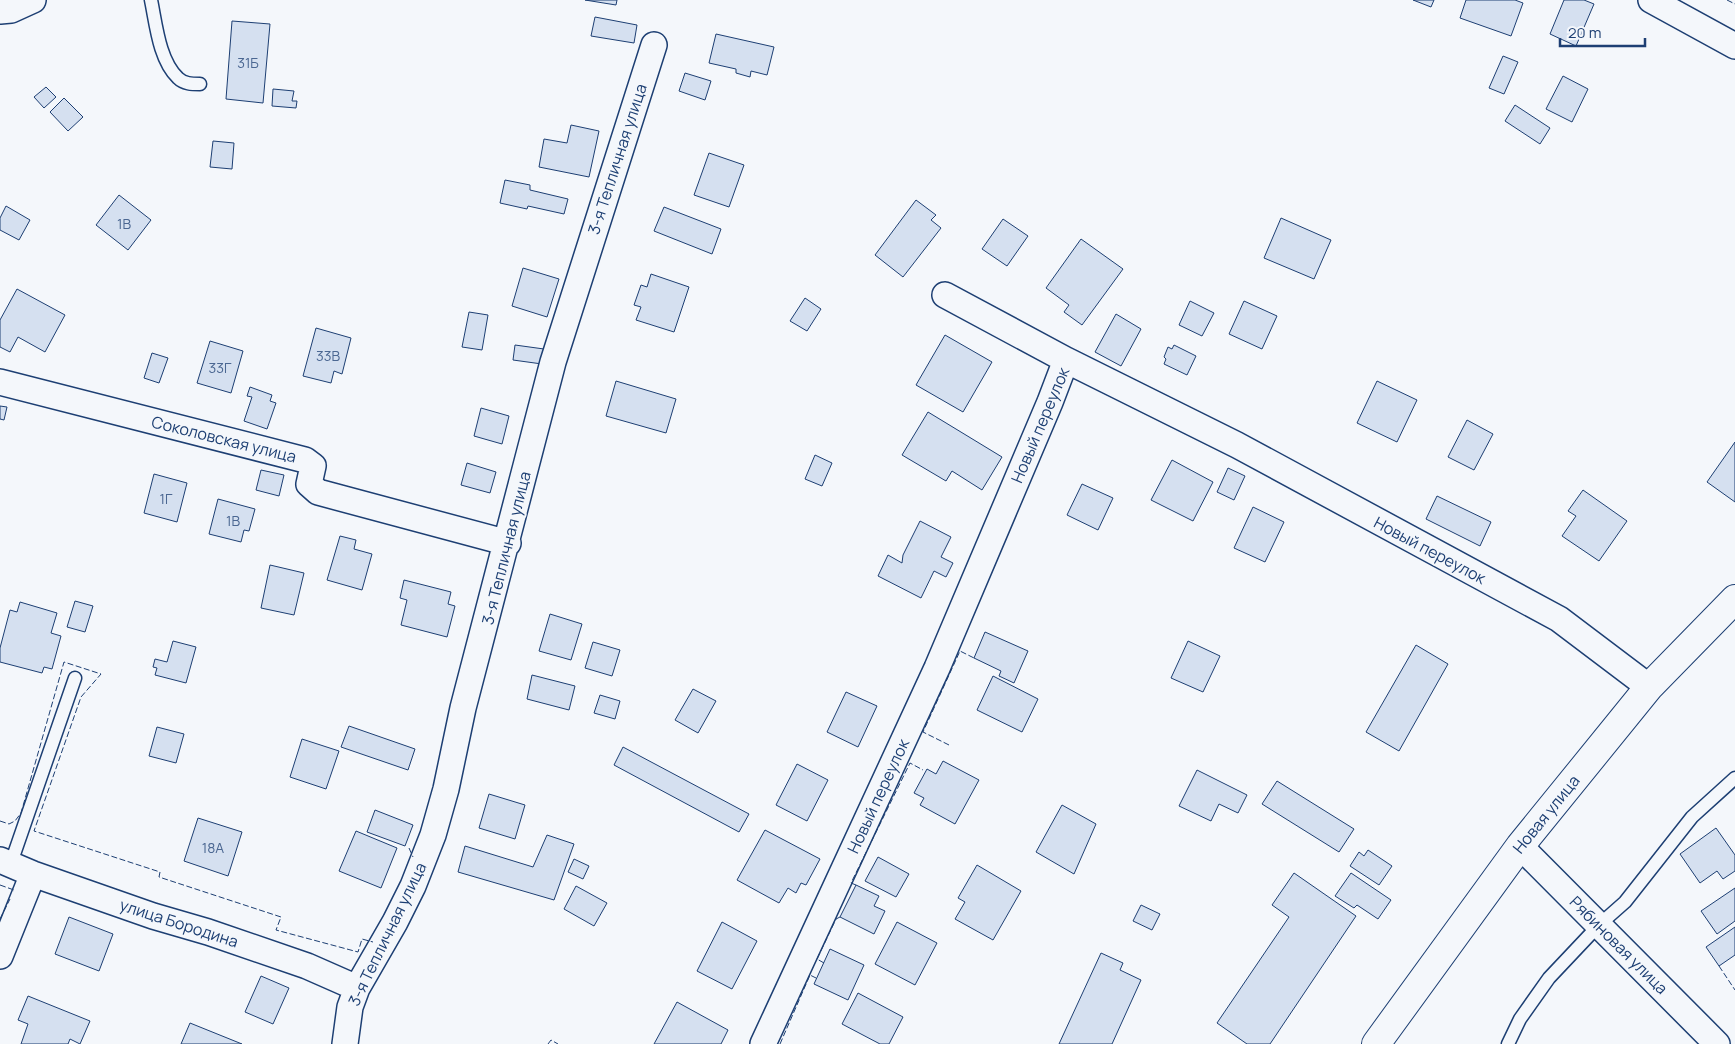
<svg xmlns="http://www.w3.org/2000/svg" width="1735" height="1044" viewBox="0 0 1735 1044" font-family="Manrope,sans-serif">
	<rect width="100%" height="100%" fill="#f4f7fb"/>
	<path fill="#d5e0f0" stroke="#1d3f73" d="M 585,0 L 617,0 L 616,5 Z
		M 1413,0 L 1434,0 L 1431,7 Z
		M 1466,0 L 1515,0 L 1523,3 L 1511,36 L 1460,18 Z
		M 1564,0 L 1584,0 L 1594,4 L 1576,46 L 1550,34 Z
		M 595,17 L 637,25 L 634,43 L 591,36 Z
		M 232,21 L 270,24 L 263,103 L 226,99 Z
		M 716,34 L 774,47 L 767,75 L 751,71 L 750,77 L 736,73 L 736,69 L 709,63 Z
		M 1503,56 L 1518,62 L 1504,94 L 1489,88 Z
		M 685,73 L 711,81 L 705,100 L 679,91 Z
		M 1563,76 L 1588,89 L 1572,122 L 1546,109 Z
		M 46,87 L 56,97 L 44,108 L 34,97 Z
		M 273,89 L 294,91 L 292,101 L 297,101 L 296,108 L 272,106 Z
		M 64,98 L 83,117 L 68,131 L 50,112 Z
		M 1515,105 L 1550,128 L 1540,144 L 1505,121 Z
		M 571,125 L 599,131 L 589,177 L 539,167 L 544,139 L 567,143 Z
		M 213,141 L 234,143 L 232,169 L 210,167 Z
		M 709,153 L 744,165 L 729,207 L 694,195 Z
		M 505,180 L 530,185 L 530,190 L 568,199 L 564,214 L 528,206 L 527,209 L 500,203 Z
		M 119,195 L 151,220 L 128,250 L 96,225 Z
		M 916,200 L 936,215 L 931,220 L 941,228 L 903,277 L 875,255 Z
		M 6,206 L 30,220 L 19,240 L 0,230 L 0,218 Z
		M 664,207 L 721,229 L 712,254 L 654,231 Z
		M 1281,218 L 1331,240 L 1314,279 L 1264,258 Z
		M 1003,219 L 1028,236 L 1007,266 L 982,249 Z
		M 1081,239 L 1123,269 L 1082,325 L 1064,312 L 1069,305 L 1046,288 Z
		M 523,268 L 559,279 L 547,317 L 512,306 Z
		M 651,274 L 689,287 L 674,332 L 636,320 L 641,307 L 634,305 L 641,285 L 647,287 Z
		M 17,289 L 65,315 L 45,352 L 18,337 L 10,352 L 0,347 L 0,320 Z
		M 805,298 L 821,309 L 807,331 L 790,321 Z
		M 1190,301 L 1214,313 L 1202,336 L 1179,325 Z
		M 1244,301 L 1277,316 L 1262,349 L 1229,334 Z
		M 469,312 L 488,315 L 482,350 L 462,347 Z
		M 1116,314 L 1141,329 L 1121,366 L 1095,352 Z
		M 316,328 L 351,338 L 342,374 L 334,371 L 331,383 L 303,376 Z
		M 945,335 L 992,362 L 963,412 L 916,385 Z
		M 210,341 L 243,351 L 231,393 L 197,383 Z
		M 515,345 L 544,349 L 542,364 L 513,360 Z
		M 1174,345 L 1196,356 L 1187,375 L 1164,364 L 1166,359 L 1164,357 L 1168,347 L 1172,349 Z
		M 152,353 L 168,358 L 159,383 L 144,378 Z
		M 616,381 L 676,399 L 666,433 L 606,416 Z
		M 1377,381 L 1417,400 L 1397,442 L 1357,423 Z
		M 250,387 L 272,395 L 270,401 L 276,403 L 267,429 L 244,421 L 252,397 L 247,396 Z
		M 0,406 L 7,407 L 4,420 L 0,419 Z
		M 481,408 L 509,416 L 502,444 L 474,436 Z
		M 928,412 L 1002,457 L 982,490 L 952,471 L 946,481 L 902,455 Z
		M 1467,420 L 1493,434 L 1474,470 L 1448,457 Z
		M 1735,442 L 1735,502 L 1707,482 Z
		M 815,455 L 832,463 L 822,486 L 805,479 Z
		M 1172,460 L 1213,482 L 1193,521 L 1151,500 Z
		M 467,463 L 496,472 L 490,493 L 461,485 Z
		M 1228,468 L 1245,476 L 1234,500 L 1217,492 Z
		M 261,470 L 284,475 L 279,496 L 256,490 Z
		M 154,474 L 187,483 L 177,522 L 144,513 Z
		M 1082,484 L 1113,498 L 1098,530 L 1067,515 Z
		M 1583,490 L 1627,521 L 1599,561 L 1562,536 L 1576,516 L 1568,511 Z
		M 1437,496 L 1491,522 L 1480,546 L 1426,519 Z
		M 218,499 L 255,509 L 249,531 L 244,530 L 241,542 L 209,534 Z
		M 1253,507 L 1284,522 L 1265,562 L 1234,548 Z
		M 920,521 L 951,537 L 941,557 L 953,563 L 946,577 L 934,571 L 921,598 L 878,576 L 888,555 L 902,563 L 903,555 Z
		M 340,536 L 356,540 L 354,549 L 372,554 L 362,590 L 327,580 Z
		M 270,565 L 304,573 L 294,615 L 261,608 Z
		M 404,580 L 451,592 L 448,604 L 455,606 L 447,637 L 401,625 L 407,600 L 400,598 Z
		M 75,601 L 93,606 L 85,632 L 67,627 Z
		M 20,602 L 57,613 L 51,633 L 61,636 L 52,669 L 44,667 L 42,673 L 0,662 L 0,648 L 10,610 L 17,612 Z
		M 550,614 L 582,624 L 571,660 L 539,651 Z
		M 985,632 L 1028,651 L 1014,683 L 999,676 L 1001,671 L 974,658 Z
		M 173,641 L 196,647 L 186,683 L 155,675 L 157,668 L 153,667 L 155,659 L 167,662 Z
		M 1188,641 L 1220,656 L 1203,692 L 1171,678 Z
		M 593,642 L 620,650 L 612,676 L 585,668 Z
		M 1416,645 L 1448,664 L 1399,751 L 1366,732 Z
		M 532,675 L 575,686 L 569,710 L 527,699 Z
		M 993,676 L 1038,699 L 1022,732 L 977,710 Z
		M 693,689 L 716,701 L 698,733 L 675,720 Z
		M 846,692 L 877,706 L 858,747 L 827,732 Z
		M 600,695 L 620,701 L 615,719 L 594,713 Z
		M 349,726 L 415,749 L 408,770 L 341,747 Z
		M 157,727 L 184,734 L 176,763 L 149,756 Z
		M 302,739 L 339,751 L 326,789 L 290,777 Z
		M 623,747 L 749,814 L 739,832 L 614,765 Z
		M 943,761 L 979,780 L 955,824 L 920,805 L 924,798 L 914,793 L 927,769 L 936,774 Z
		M 797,764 L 828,780 L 807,821 L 776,805 Z
		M 1197,770 L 1247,795 L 1238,813 L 1219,804 L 1211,821 L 1179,806 Z
		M 1277,781 L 1354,829 L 1339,852 L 1262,804 Z
		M 489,794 L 525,805 L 515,839 L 479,828 Z
		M 1062,805 L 1096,824 L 1074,874 L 1036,852 Z
		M 375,810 L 413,825 L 405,846 L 367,832 Z
		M 198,818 L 242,832 L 228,876 L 184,861 Z
		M 1716,828 L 1735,855 L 1735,871 L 1723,879 L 1717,871 L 1700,883 L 1680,854 Z
		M 765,830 L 820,859 L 806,885 L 801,883 L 796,893 L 788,888 L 779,903 L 737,880 Z
		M 356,831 L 397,848 L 381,888 L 339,871 Z
		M 547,835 L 574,844 L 554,900 L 458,872 L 465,846 L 533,867 Z
		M 1368,850 L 1392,866 L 1379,885 L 1350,866 L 1359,852 L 1364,856 Z
		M 878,857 L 909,874 L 896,897 L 865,881 Z
		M 574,859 L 589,866 L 583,879 L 568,872 Z
		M 977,865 L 1021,891 L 993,940 L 955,919 L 965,902 L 958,898 Z
		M 1294,873 L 1356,916 L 1270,1044 L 1247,1044 L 1217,1023 L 1289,917 L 1272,905 Z
		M 1351,873 L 1391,900 L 1378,919 L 1357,905 L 1354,908 L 1335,896 Z
		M 856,885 L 879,896 L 874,906 L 885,911 L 874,934 L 840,917 Z
		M 576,886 L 607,903 L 594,926 L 564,909 Z
		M 1735,888 L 1735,921 L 1717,934 L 1701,911 Z
		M 1141,905 L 1160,914 L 1152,930 L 1133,921 Z
		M 69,917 L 113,934 L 99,971 L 55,954 Z
		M 722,922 L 757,941 L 732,989 L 697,971 Z
		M 897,922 L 937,943 L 915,985 L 875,964 Z
		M 1735,927 L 1735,955 L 1719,966 L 1706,947 Z
		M 830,949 L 864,965 L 848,1000 L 814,984 Z
		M 1101,953 L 1123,963 L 1120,970 L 1141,980 L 1112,1044 L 1059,1044 Z
		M 261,976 L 289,988 L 273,1024 L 245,1012 Z
		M 858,993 L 903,1017 L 889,1044 L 880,1044 L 842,1024 Z
		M 28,996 L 90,1021 L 80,1044 L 70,1039 L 68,1044 L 21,1044 L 28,1024 L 18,1020 Z
		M 677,1002 L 728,1030 L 721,1044 L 654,1044 Z
		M 190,1023 L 242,1044 L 181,1044 Z"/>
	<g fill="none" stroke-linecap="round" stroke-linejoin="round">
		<defs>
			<path id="service" d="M 151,0 C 156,24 159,60 178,78 C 184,84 192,84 200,84
				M 11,863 L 75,678
				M 1508,1044 L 1520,1019 L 1549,978 L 1599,925 L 1625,902 L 1692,817 L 1735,778"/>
			<path id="minor" d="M 1651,0 L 1735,46
				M 0,11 L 11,10 L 33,0
				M 945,295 L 1066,360
				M 0,382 L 305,460 L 313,466 L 309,484 L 318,492 L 508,543
				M 1520,846 L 1717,1044
				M 0,860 L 33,874 L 153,916 L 208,932 L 307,966 L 357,988
				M 0,956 L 33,874
				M 345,1044 L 350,1007 L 357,988 L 395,922 L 413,886 L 433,835 L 446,789 L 463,708 L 553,362 L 654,45
				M 763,1044 L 937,668 L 1050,402 L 1066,360 L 1237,445 L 1559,619 L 1649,687"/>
			<path id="secondary" d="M 1376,1044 L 1520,846 L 1649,687 L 1735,599"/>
		</defs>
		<use href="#service" stroke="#1d3f73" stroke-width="15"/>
		<use href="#minor" stroke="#1d3f73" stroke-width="28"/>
		<use href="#secondary" stroke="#1d3f73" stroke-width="30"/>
		<use href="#service" stroke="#f4f7fb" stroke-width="12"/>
		<use href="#minor" stroke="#f4f7fb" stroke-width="25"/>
		<use href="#secondary" stroke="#f4f7fb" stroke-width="28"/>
		<path stroke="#1d3f73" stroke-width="1" stroke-dasharray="6 2.5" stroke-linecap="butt" d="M 1727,0 L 1735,4
			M 949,745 L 923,732 L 960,651 L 974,658
			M 0,821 L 9,824 L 15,821 L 21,813 L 64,662 L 101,674 L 81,697 L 34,831 L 160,872 L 159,877 L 281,917 L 276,930 L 358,952 L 362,939 L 373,942
			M 409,848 L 413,857
			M 0,885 L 14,890 L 13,892
			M 856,885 L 851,883 L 910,763 L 923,770
			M 0,919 L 10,899
			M 824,963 L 817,959 L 836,919 L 840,917
			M 1719,966 L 1735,990
			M 548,1044 L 551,1040 L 558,1044
			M 780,1044 L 810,975 L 816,978"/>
	</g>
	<g text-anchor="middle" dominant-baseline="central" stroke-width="4" stroke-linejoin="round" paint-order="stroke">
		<g font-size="14" fill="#4b6792">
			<text x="248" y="62">31Б</text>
			<text x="124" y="223">1В</text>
			<text x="328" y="355">33В</text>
			<text x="220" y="367">33Г</text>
			<text x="166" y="498">1Г</text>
			<text x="233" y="520">1В</text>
			<text x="213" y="847">18А</text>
		</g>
		<g font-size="16" fill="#1d3f73" stroke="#f4f7fb">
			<text transform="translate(617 159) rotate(-72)">3-я Тепличная улица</text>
			<text transform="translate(1040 425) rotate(-67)">Новый переулок</text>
			<text transform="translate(224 439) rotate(14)">Соколовская улица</text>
			<text transform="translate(506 548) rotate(-76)">3-я Тепличная улица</text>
			<text transform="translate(1430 550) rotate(28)">Новый переулок</text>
			<text transform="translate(878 796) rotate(-65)">Новый переулок</text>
			<text transform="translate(1546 814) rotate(-51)">Новая улица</text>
			<text transform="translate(179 923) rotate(18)">улица Бородина</text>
			<text transform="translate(387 934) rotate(-64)">3-я Тепличная улица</text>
			<text transform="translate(1619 945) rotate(45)">Рябиновая улица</text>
		</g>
	</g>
	<path d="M1560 38v8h85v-8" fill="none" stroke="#1d3f73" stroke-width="2.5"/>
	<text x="1568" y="38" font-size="15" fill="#1d3f73" stroke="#f4f7fb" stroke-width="4" paint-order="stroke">20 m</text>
</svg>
